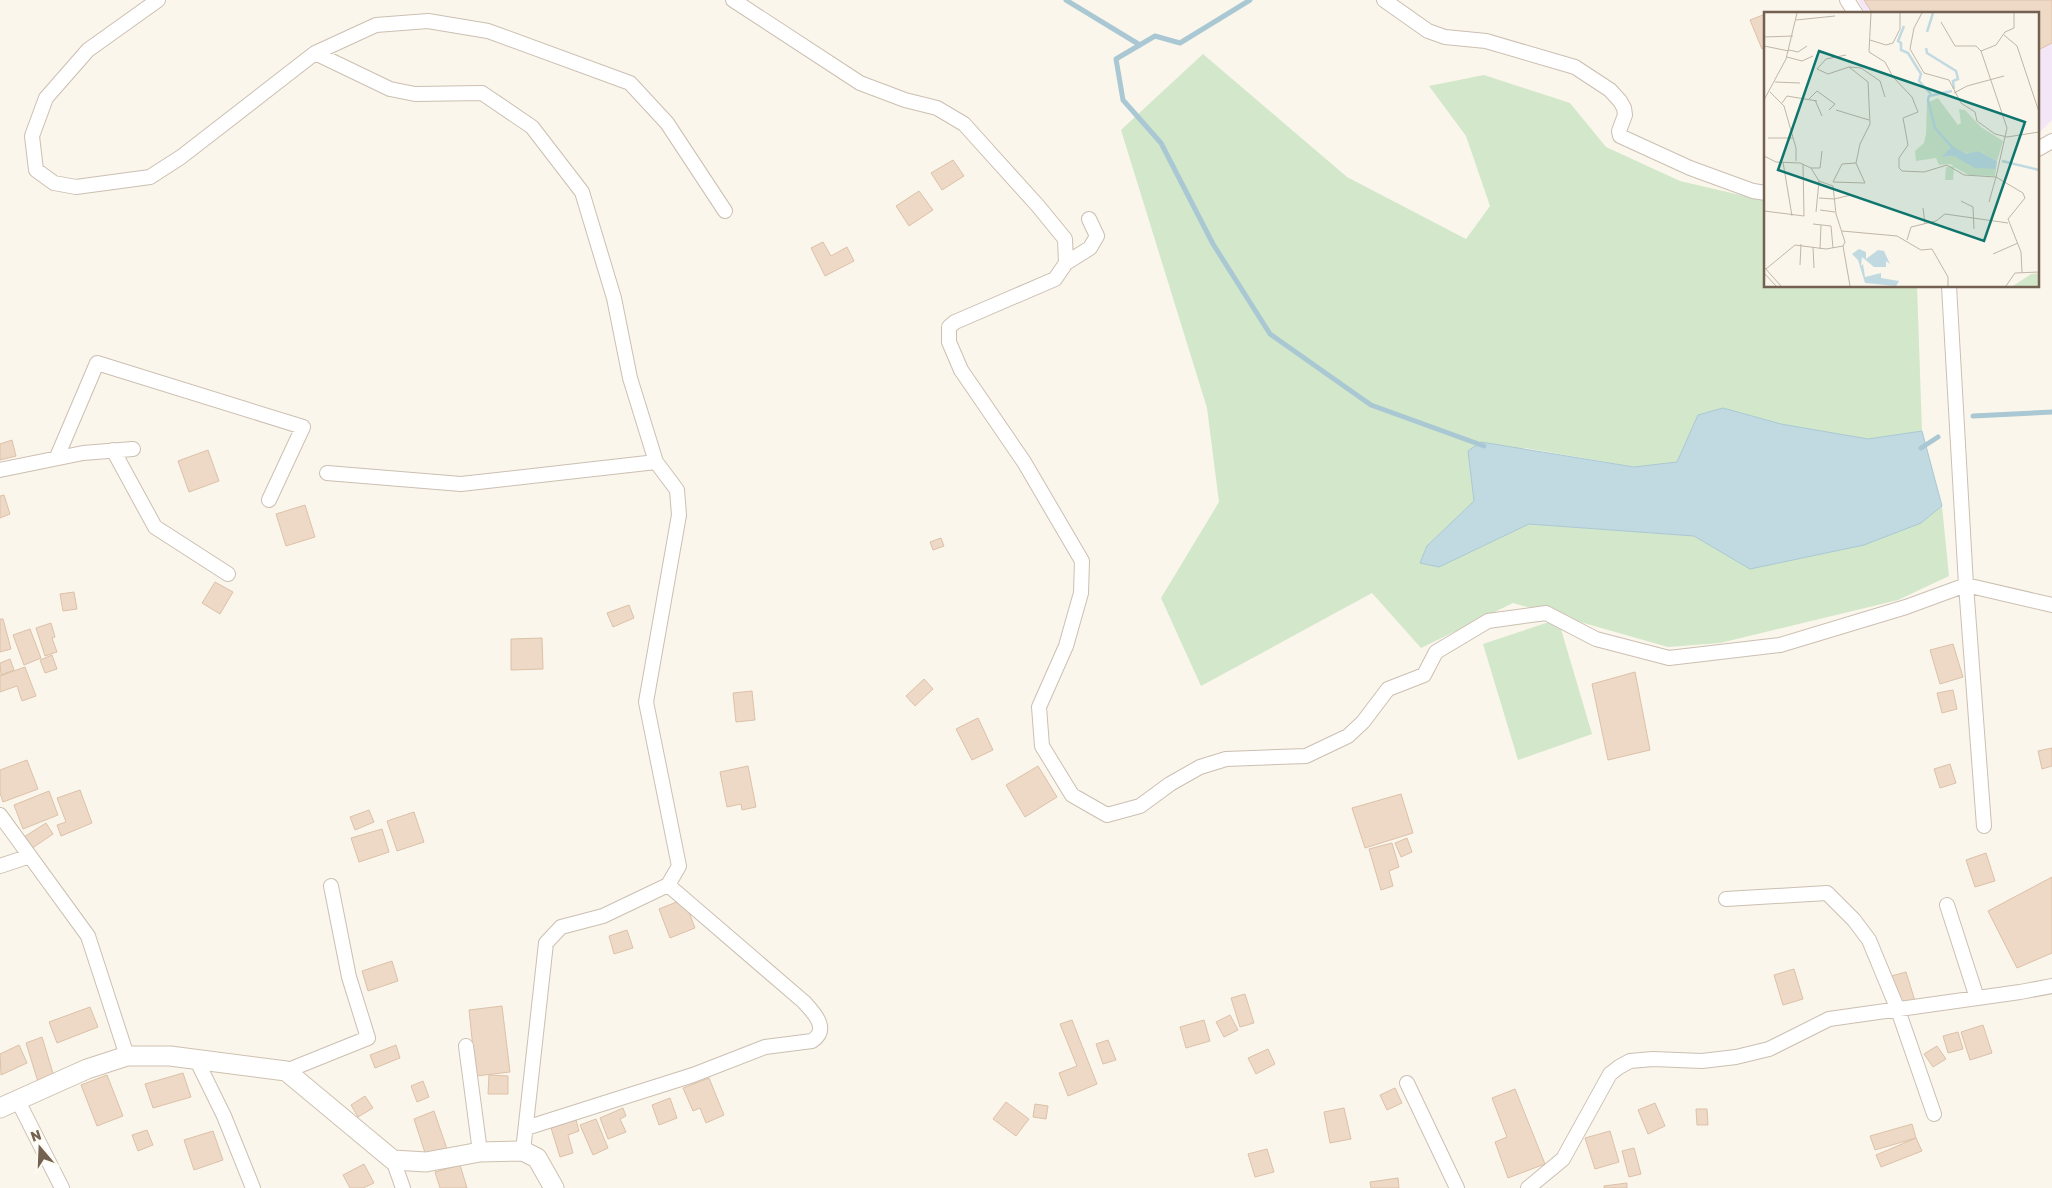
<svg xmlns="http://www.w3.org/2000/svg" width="2052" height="1188" viewBox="0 0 2052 1188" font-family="Rubik,sans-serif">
	<rect width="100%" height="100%" fill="#faf6eb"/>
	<path fill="#f3e7f7" d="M 1858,0 L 2052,0 L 2052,120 L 2038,134 L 2038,14 L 1866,14 Z"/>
	<path fill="#d3e7cb" d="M 1203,54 L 1347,177 L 1466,239 L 1490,206 L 1466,136 L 1429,86 L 1484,75 L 1570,103 L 1606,147 L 1680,181 L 1766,201 L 1766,286 L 1917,286 L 1922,431 L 1868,439 L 1781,424 L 1723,408 L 1698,415 L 1677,462 L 1635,467 L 1525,448 L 1468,451 L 1474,501 L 1427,546 L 1439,567 L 1529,524 L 1694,536 L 1750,569 L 1921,523 L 1942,506 L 1949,576 L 1898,600 L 1720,643 L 1668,647 L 1513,603 L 1421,648 L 1372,593 L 1201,686 L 1161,598 L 1219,502 L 1207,408 L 1121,130 Z
		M 1558,619 L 1592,734 L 1518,760 L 1483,644 Z"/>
	<path fill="#c1dae2" stroke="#a9c8d3" d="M 1723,408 L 1781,424 L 1868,439 L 1922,431 L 1942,506 L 1921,523 L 1864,545 L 1750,569 L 1694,536 L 1529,524 L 1439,567 L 1420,563 L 1427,546 L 1474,501 L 1468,451 L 1481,442 L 1634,467 L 1677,462 L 1698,415 Z"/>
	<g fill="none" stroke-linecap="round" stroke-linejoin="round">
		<path stroke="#a9c8d3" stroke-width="5" d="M 1066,0 L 1140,45
			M 1250,0 L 1180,43 L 1155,36 L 1116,59 L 1123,100 L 1161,143 L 1213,244 L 1270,334 L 1371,405 L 1484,446
			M 1973,416 L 2052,412
			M 1921,448 L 1938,437"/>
	</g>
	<path fill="#edd9c6" stroke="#ddc1a8" d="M 1864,0 L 2052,0 L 2052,43 L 2038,50 L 2038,14 L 1873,14 Z
		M 1768,13 L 1766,14 L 1766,48 L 1762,49 L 1750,20 Z
		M 953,160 L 964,176 L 942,190 L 931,173 Z
		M 919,191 L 933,210 L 909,226 L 896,206 Z
		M 823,242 L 831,256 L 847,247 L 854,261 L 825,276 L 811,248 Z
		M 12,440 L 16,456 L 0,460 L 0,444 Z
		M 208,450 L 219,481 L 189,492 L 178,461 Z
		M 4,495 L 10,514 L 0,518 L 0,496 Z
		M 305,505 L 315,537 L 286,546 L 276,514 Z
		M 941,538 L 944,546 L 933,550 L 930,542 Z
		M 215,582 L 233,592 L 220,614 L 202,603 Z
		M 74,592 L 77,609 L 63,611 L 60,594 Z
		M 629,605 L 634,618 L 613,627 L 607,613 Z
		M 0,619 L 3,619 L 11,649 L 0,652 Z
		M 51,623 L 55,637 L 52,638 L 57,652 L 45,656 L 36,628 Z
		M 30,629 L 41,658 L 24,665 L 13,635 Z
		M 542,638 L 543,669 L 511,670 L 511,639 Z
		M 1953,644 L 1963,677 L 1940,684 L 1930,650 Z
		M 52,655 L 57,669 L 45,673 L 40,660 Z
		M 10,659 L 14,670 L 1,675 L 0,663 Z
		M 25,667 L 36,696 L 22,701 L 17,686 L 0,692 L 0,676 Z
		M 1635,672 L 1650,750 L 1608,760 L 1592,684 Z
		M 924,679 L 933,689 L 915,706 L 906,696 Z
		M 1953,690 L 1957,709 L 1942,713 L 1937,693 Z
		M 752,691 L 755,720 L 736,722 L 733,693 Z
		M 978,718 L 993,750 L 972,760 L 956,729 Z
		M 2052,748 L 2052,766 L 2042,769 L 2038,751 Z
		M 27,760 L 38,789 L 3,802 L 0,793 L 0,770 Z
		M 1950,764 L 1956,783 L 1940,788 L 1934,769 Z
		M 748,766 L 756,807 L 742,810 L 741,804 L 727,807 L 720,772 Z
		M 1038,766 L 1057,797 L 1025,817 L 1006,785 Z
		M 80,790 L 92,823 L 61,836 L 57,825 L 66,822 L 57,798 Z
		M 49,791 L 58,815 L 23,829 L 14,805 Z
		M 1401,794 L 1413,833 L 1365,848 L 1352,808 Z
		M 369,810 L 374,822 L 355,830 L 350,817 Z
		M 414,812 L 424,842 L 397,851 L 387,821 Z
		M 46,823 L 53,834 L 31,849 L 24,837 Z
		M 382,829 L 389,852 L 359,862 L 351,838 Z
		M 1407,838 L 1412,852 L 1401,857 L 1395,843 Z
		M 1392,843 L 1399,867 L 1389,871 L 1393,886 L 1381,890 L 1369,849 Z
		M 1986,853 L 1995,881 L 1975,887 L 1966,860 Z
		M 2052,877 L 2052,953 L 2017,968 L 1988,911 Z
		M 684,899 L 695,928 L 670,938 L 659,909 Z
		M 627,930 L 633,948 L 614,954 L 609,936 Z
		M 392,961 L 398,981 L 368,991 L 362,971 Z
		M 1794,969 L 1803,999 L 1783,1005 L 1774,975 Z
		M 1906,972 L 1915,1001 L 1900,1006 L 1891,976 Z
		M 1245,994 L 1254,1023 L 1240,1027 L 1231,998 Z
		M 502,1006 L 510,1072 L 476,1076 L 469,1010 Z
		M 90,1007 L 98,1027 L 57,1043 L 49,1022 Z
		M 1230,1015 L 1238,1030 L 1224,1037 L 1216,1022 Z
		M 1072,1020 L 1097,1084 L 1068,1096 L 1059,1073 L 1077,1066 L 1060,1024 Z
		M 1204,1020 L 1210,1041 L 1186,1048 L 1180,1027 Z
		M 1983,1025 L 1992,1053 L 1970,1060 L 1961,1032 Z
		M 1958,1032 L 1963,1049 L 1948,1053 L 1943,1036 Z
		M 42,1037 L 55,1080 L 39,1085 L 26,1043 Z
		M 1108,1040 L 1116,1060 L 1103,1064 L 1096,1044 Z
		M 19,1045 L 27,1063 L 1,1075 L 0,1054 Z
		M 396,1045 L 400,1058 L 375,1068 L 370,1055 Z
		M 1937,1046 L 1946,1059 L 1933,1067 L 1924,1054 Z
		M 1268,1049 L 1275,1064 L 1256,1074 L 1248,1058 Z
		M 183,1073 L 191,1097 L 153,1108 L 145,1084 Z
		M 107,1075 L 123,1116 L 97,1126 L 81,1085 Z
		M 489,1075 L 508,1076 L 508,1094 L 488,1094 Z
		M 709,1078 L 724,1115 L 706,1123 L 700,1108 L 693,1111 L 683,1088 Z
		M 423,1081 L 429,1097 L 417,1102 L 411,1086 Z
		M 1395,1088 L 1402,1103 L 1387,1110 L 1380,1095 Z
		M 1515,1089 L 1545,1164 L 1508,1178 L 1495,1142 L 1507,1137 L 1492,1098 Z
		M 365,1096 L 373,1108 L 358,1117 L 351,1105 Z
		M 670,1098 L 677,1118 L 659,1125 L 652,1105 Z
		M 1006,1102 L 1029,1119 L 1016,1136 L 993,1119 Z
		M 1655,1103 L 1665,1126 L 1648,1134 L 1638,1110 Z
		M 1035,1104 L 1048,1106 L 1046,1119 L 1033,1117 Z
		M 623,1108 L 626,1116 L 620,1119 L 626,1132 L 608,1139 L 600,1118 Z
		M 1344,1108 L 1351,1139 L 1330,1143 L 1324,1112 Z
		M 1696,1109 L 1707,1109 L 1708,1125 L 1697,1125 Z
		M 434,1111 L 448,1152 L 427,1159 L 414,1119 Z
		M 596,1119 L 608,1148 L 593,1155 L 580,1125 Z
		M 576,1120 L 579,1131 L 568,1135 L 573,1153 L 560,1157 L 551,1128 Z
		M 1912,1124 L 1916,1138 L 1875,1150 L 1870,1136 Z
		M 147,1130 L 153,1145 L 138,1151 L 132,1135 Z
		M 213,1131 L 223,1160 L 194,1170 L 184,1140 Z
		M 1610,1131 L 1619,1162 L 1595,1169 L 1585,1138 Z
		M 1916,1138 L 1922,1151 L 1881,1167 L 1876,1155 Z
		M 1634,1148 L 1641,1174 L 1629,1177 L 1622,1151 Z
		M 1267,1149 L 1274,1172 L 1255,1177 L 1248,1154 Z
		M 364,1164 L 374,1183 L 363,1188 L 350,1188 L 343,1175 Z
		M 460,1165 L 467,1188 L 440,1188 L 435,1172 Z
		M 1398,1178 L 1399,1188 L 1371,1188 L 1370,1182 Z
		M 1627,1183 L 1627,1188 L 1604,1188 L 1604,1186 Z"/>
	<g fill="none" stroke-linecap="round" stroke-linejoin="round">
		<defs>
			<path id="street" d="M 158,0 L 88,50 L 46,98 L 32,136 L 36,170 L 54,183 L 76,187 L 150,177 L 181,157 L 315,53 L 390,89 L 415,94 L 482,93 L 532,127 L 582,192 L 614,298 L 630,378 L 656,462 L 677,490 L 679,515 L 646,702 L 679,866 L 668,885 L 603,916 L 561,927 L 546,943 L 523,1151
				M 733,0 L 860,83 L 905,100 L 937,108 L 964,124 L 1038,206 L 1065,239 L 1066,263 L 1055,279 L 955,322 L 949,327 L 949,342 L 961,370 L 1024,462 L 1082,561 L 1081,593 L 1066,646 L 1039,707 L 1042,746 L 1072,795 L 1107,815 L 1140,806 L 1170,784 L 1200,767 L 1226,759 L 1306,756 L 1348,736 L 1363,722 L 1388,689 L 1424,675 L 1436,652 L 1488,621 L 1546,613 L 1596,639 L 1669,658 L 1780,645 L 1906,607 L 1966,585 L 1984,826
				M 1384,0 L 1428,31 L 1445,37 L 1486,41 L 1575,67 L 1610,90 L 1620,101 L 1624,108 L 1625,115 L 1619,131 L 1620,136 L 1690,168 L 1753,191 L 1766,193
				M 1847,0 L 1856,14
				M 315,53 L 376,25 L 428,21 L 488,31 L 630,83 L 667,123 L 725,211
				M 2038,149 L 2052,141
				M 1066,263 L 1090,248 L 1097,236 L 1089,219
				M 1949,286 L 1966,585 L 2052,605
				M 113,450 L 155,527 L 228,574
				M 57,457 L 97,363 L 303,427 L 269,500
				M 0,470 L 83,453 L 133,449
				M 327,473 L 461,484 L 656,462
				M 0,815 L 88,936 L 127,1056
				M 0,866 L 30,856
				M 1726,899 L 1827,893 L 1854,920 L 1869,940 L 1898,1010 L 1934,1114
				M 1947,905 L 1977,998
				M 466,1046 L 480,1152
				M 196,1059 L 224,1116 L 253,1188
				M 286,1071 L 368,1038 L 349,977 L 331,886
				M 1407,1083 L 1457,1188
				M 18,1101 L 62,1188
				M 526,1128 L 693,1075 L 765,1047 L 812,1041 C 830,1029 814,1013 804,1002 L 668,885
				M 393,1160 L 403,1188
				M 1528,1188 L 1563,1159 L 1610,1074 L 1619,1067 L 1630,1061 L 1653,1059 L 1702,1061 L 1736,1057 L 1769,1049 L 1829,1019 L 2020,992 L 2052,986"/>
			<path id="secondary" d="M 0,1108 L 87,1069 L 127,1056 L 170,1056 L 286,1071 L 393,1160 L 426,1162 L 480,1152 L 523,1151 L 537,1158 L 554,1188"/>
		</defs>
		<use href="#street" stroke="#ccbfb2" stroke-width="16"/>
		<use href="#secondary" stroke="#cec0b0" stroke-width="21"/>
		<use href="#street" stroke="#fff" stroke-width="14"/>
		<use href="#secondary" stroke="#fff" stroke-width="19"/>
	</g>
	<g transform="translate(1764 12)">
		<rect width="275" height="275" fill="#faf6eb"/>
		<path d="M 174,86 L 194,113 L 197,111 L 195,97 L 201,98 L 217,115 L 239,129 L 233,149 L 214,139 L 207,143 L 187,135 L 180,145 L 190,144 L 232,157 L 231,164 L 205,163 L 190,155 L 189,168 L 181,168 L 182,155 L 190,154 L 186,152 L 175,153 L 172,146 L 152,149 L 151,139 L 160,131 L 162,122 L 163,91 ZM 275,261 L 275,274 L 249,274 L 267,262 Z" fill="#d3e7cb"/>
		<path d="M 188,134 L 203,142 L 214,139 L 233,149 L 232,157 L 211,156 L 190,144 L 178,145 ZM 95,237 L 102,240 L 102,247 L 114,238 L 120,239 L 126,252 L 122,249 L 122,255 L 110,255 L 98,245 L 97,254 L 99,252 L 101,265 L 117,261 L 117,266 L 135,269 L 132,274 L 101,271 L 94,248 L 88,242 Z" fill="#c1dae2"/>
		<path fill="none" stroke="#c1dae2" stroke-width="2.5" d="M 140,14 L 134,29 L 137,31 L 137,38 L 144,41 L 157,62 L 155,69 L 167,82M 163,20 L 169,1M 162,36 L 163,41 L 192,59 L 194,67 L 189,69 L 190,77M 188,79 L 165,84 L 164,88 L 171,116 L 188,135M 238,149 L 275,158"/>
		<path fill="none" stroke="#c0b6a8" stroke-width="1" d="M 107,1 L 105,40 L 121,50 L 129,65 L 148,85 L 154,100 L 139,106 L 144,133 L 135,146 L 135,156 L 138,159 L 160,160 L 183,153 L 200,163 L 232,165 L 225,190M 158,1 L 150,16 L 146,37 L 160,61 L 185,68 L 197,91 L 211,100 L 213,109 L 231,122 L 243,125 L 275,120M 250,1 L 250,16 L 241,20 L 232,33 L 217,39 L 243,116 L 232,165 L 259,181 L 261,186 L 244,207 L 257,240 L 258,260M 32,8 L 71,4M 177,10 L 191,34 L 212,34 L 217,39M 240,23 L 253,34 L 275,100M 0,25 L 29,24M 106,28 L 122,33 L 129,31 L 136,17 L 136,1M 0,34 L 25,39M 25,38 L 34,40 L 43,34M 82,43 L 62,47 L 53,57 L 64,62 L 85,55 L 104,70 L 106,112 L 96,132 L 92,151M 23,45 L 38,49 L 49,44M 85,55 L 97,56 L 116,69 L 121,85M 11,70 L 36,71M 6,80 L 20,94 L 32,136 L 32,149M 190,81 L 203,74 L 240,64M 45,87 L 53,79 L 71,92 L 65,98M 0,88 L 22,47 L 33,1M 51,88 L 58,104M 18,91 L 23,84 L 53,89M 72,98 L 105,108M 4,126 L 29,126M 0,144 L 12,150 L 36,151 L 47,156 L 55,169 L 69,174 L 72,202 L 81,230 L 79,234 L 62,237 L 31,233 L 2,257M 19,150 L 28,204M 47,156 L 56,156 L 58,139M 69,170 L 101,171 L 92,151M 69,170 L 78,152 L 92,151M 55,186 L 70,187 L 87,183M 197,189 L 209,195 L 210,217M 159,196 L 161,212M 56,198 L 71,200M 0,199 L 40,204 L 39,152M 52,200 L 55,169M 49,212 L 67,214 L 69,236M 78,219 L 133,224 L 157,238 L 168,237 L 184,265 L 184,274M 143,228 L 147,215 L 172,209 L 181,202 L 244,211M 79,234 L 86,274M 49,235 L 50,256M 56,237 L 57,213M 229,242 L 254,231M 36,253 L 37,232M 0,255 L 17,274M 0,261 L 12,274M 242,274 L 251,261 L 275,260"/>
		<path fill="#0f766e" fill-opacity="0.15" stroke="#0f766e" stroke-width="2.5" d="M 55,39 L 261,110 L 220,229 L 14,158 Z"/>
		<rect width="275" height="275" fill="none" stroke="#736051" stroke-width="2.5"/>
	</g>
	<g transform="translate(40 1148) rotate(341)" stroke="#fdfaf1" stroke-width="4" paint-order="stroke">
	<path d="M0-4L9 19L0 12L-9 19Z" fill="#736051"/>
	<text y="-8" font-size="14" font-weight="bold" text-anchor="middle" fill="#736051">N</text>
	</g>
</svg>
